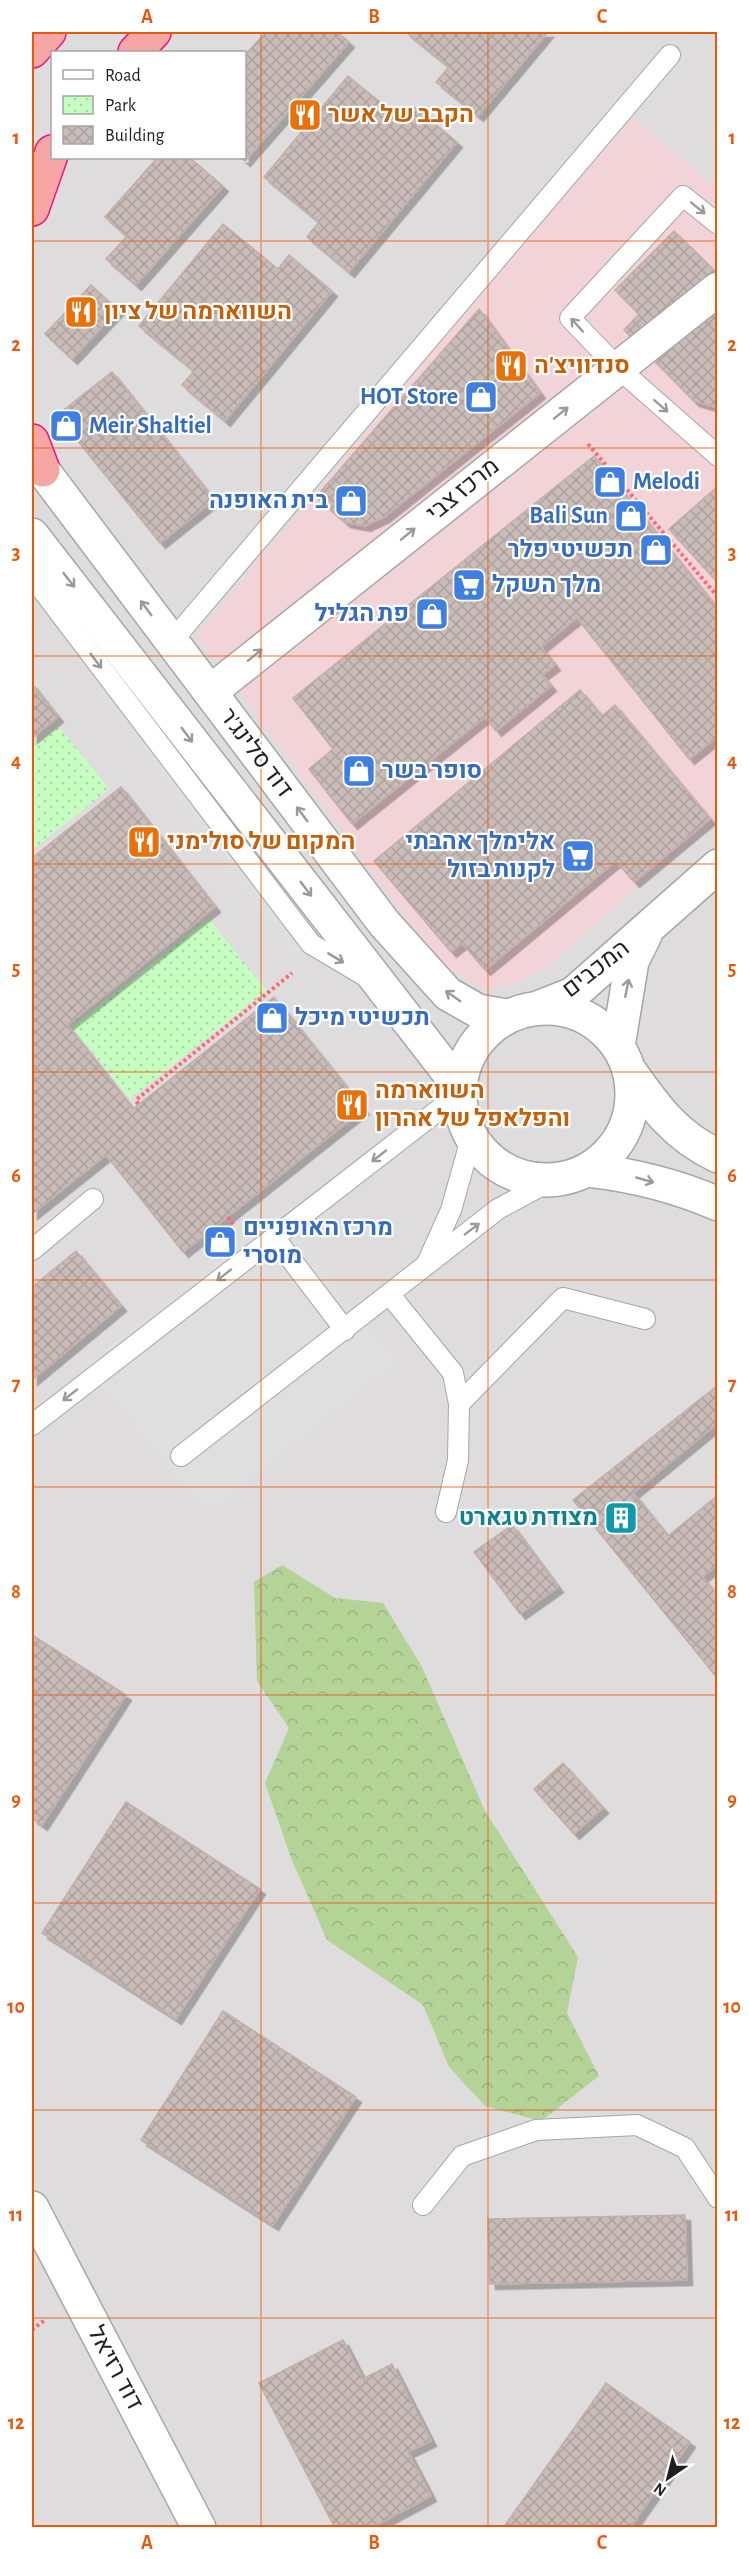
<svg xmlns="http://www.w3.org/2000/svg" width="749" height="2559" viewBox="0 0 749 2559" font-family="'Alegreya Sans',Heebo,sans-serif">
	<defs>
		<pattern id="forest-crowns" width="20" height="18" patternUnits="userSpaceOnUse" patternTransform="scale(1.5)"><rect width="20" height="18" fill="#b3d397"/><path d="M2 6a3 3 0 1 1 6 0M12 15a3 3 0 1 1 6 0" fill="none" stroke="#9ab582"/></pattern>
		<pattern id="park-dots" width="8" height="8" patternUnits="userSpaceOnUse" patternTransform="scale(1.5)"><rect width="8" height="8" fill="#c6fdc0"/><path d="M2 2h.1M6 6h.1" fill="none" stroke="#aad8a5" stroke-width="1.8" stroke-linecap="round"/></pattern>
		<pattern id="building-cross-hatch" width="8" height="8" patternUnits="userSpaceOnUse" patternTransform="scale(1.5)"><rect width="8" height="8" fill="#c9bcb8"/><path d="M0 0l8 8M0 8l8-8" fill="none" stroke="#aca19e"/></pattern>
		<filter id="shadow"><feDropShadow dx="5.5" dy="5.5" stdDeviation="0" flood-color="#0004"/></filter>
	</defs>
	<rect width="100%" height="100%" fill="#f1ebe5"/>
	<path fill="#dedcdd" fill-rule="evenodd" d="M 32,32 L 717,32 L 717,2527 L 32,2527 ZM 52,52 L 244,52 L 244,158 L 52,158 Z"/>
	<path fill="#f2d4d8" d="M 633,117 L 717,188 L 717,817 L 549,965 L 510,986 L 483,990 L 438,960 L 197,635 L 487,287 Z"/>
	<path fill="url(#forest-crowns)" d="M 282,1565 L 335,1598 L 383,1603 L 422,1667 L 485,1811 L 578,1957 L 567,2013 L 599,2076 L 541,2121 L 485,2106 L 449,2067 L 423,2005 L 327,1940 L 291,1858 L 265,1783 L 289,1728 L 257,1681 L 254,1582 Z"/>
	<path fill="url(#park-dots)" d="M 59,726 L 109,789 L 32,850 L 32,748 Z
		M 209,919 L 267,991 L 130,1099 L 72,1027 Z"/>
	<path fill="#dfdfdf" d="M 126,674 L 319,937 L 292,956 L 99,694 Z
		M 276,1212 L 398,1362 L 207,1516 L 85,1366 Z"/>
	<path fill="url(#building-cross-hatch)" stroke="#c4aea6" stroke-width="1.5" filter="url(#shadow)" d="M 266,32 L 337,32 L 349,42 L 245,161 L 241,158 L 244,158 L 244,56 Z
		M 406,32 L 548,32 L 478,116 L 436,82 L 449,67 Z
		M 348,76 L 402,120 L 414,107 L 457,142 L 349,272 L 307,237 L 319,222 L 264,177 Z
		M 157,158 L 190,158 L 223,186 L 136,285 L 106,259 L 127,236 L 105,217 Z
		M 223,224 L 278,269 L 289,255 L 332,291 L 225,421 L 182,385 L 194,371 L 139,326 Z
		M 674,231 L 718,274 L 718,408 L 694,401 L 624,330 L 639,314 L 615,290 Z
		M 91,285 L 118,310 L 72,359 L 45,334 Z
		M 479,309 L 540,393 L 384,517 L 365,526 L 345,522 L 316,497 Z
		M 112,372 L 214,500 L 160,543 L 57,415 Z
		M 594,456 L 718,609 L 718,736 L 689,759 L 577,618 L 541,647 L 555,665 L 542,675 L 551,686 L 496,731 L 485,717 L 352,824 L 309,769 L 333,749 L 293,698 Z
		M 718,486 L 718,583 L 669,529 Z
		M 32,684 L 58,717 L 32,738 Z
		M 580,690 L 602,716 L 615,705 L 710,819 L 634,882 L 616,861 L 485,970 L 462,943 L 451,952 L 374,861 Z
		M 121,787 L 215,907 L 67,1025 L 133,1109 L 274,997 L 364,1109 L 183,1252 L 106,1155 L 32,1214 L 32,858 Z
		M 76,1251 L 121,1306 L 32,1380 L 32,1287 Z
		M 718,1385 L 718,1423 L 633,1493 L 668,1536 L 718,1495 L 718,1564 L 702,1577 L 718,1596 L 718,1679 L 573,1500 Z
		M 512,1525 L 558,1587 L 520,1614 L 474,1552 Z
		M 32,1635 L 126,1695 L 42,1825 L 32,1818 Z
		M 563,1763 L 603,1808 L 574,1834 L 534,1789 Z
		M 126,1802 L 260,1889 L 176,2019 L 42,1933 Z
		M 223,2011 L 356,2097 L 273,2225 L 141,2140 Z
		M 685,2215 L 687,2280 L 490,2284 L 488,2219 Z
		M 343,2340 L 363,2379 L 392,2364 L 431,2441 L 408,2452 L 431,2496 L 371,2528 L 335,2528 L 259,2383 Z
		M 606,2383 L 690,2442 L 630,2528 L 503,2528 Z"/>
	<g fill="none" stroke-linecap="round" stroke-linejoin="round">
		<defs>
			<path id="service" d="M 718,224 L 683,196 L 570,318 L 617,367 L 718,456
				M 32,559 L 43,591 L 311,944 L 365,976
				M 172,641 L 670,55
				M 274,1237 L 345,1330
				M 32,1250 L 93,1199
				M 428,1261 L 451,1210 L 471,1139
				M 390,1295 L 453,1373 L 459,1404 L 458,1460 L 446,1512
				M 459,1404 L 563,1298 L 645,1319
				M 32,1425 L 458,1095
				M 181,1456 L 498,1209 L 552,1180
				M 423,2205 L 462,2156 L 536,2130 L 637,2125 L 685,2148 L 718,2198"/>
			<path id="minor" d="M 210,692 L 718,289
				M 540,1007 L 573,994 L 718,866
				M 618,1046 L 632,961 L 645,935
				M 32,2208 L 199,2528"/>
			<path id="tertiary" d="M 32,456 L 384,923 L 448,994 L 478,1011 L 506,1016
				M 32,535 L 459,1086
				M460 1094a86 86 0 1 1 172 0a86 86 0 1 1-172 0Z
				M 629,1070 C 655,1107 675,1136 718,1156
				M 588,1170 C 632,1175 677,1186 718,1204"/>
			<path id="trunk" d="M 32,51 L 49,32
				M 135,52 L 154,32
				M 32,209 L 52,152
				M 32,441 L 43,470"/>
		</defs>
		<use href="#service" stroke="#a6a6a6" stroke-width="22"/>
		<use href="#minor" stroke="#a6a6a6" stroke-width="36"/>
		<use href="#tertiary" stroke="#a6a6a6" stroke-width="36"/>
		<use href="#trunk" stroke="#e71a85" stroke-width="36"/>
		<path stroke="#ff6873" stroke-width="4" stroke-dasharray="3 3" stroke-linecap="butt" d="M 588,444 L 718,597
			M 138,1104 L 136,1100 L 292,973
			M 228,1217 L 234,1225
			M 32,2330 L 46,2319"/>
		<use href="#service" stroke="#fff" stroke-width="20"/>
		<use href="#minor" stroke="#fff" stroke-width="33"/>
		<use href="#tertiary" stroke="#fff" stroke-width="33"/>
		<use href="#trunk" stroke="#f6a6a4" stroke-width="33"/>
	</g>
	<defs><path id="oneway-shaft" d="M-6 0H5M1.5-3L5.5 0L1.5 3" fill="none" stroke-width="1.6" stroke-linecap="round" stroke-linejoin="round" transform="scale(1.5)"/></defs>
	<g stroke="#9a9a9a">
		<use href="#oneway-shaft" transform="translate(698 208) rotate(39)"/>
		<use href="#oneway-shaft" transform="translate(577 325) rotate(-132)"/>
		<use href="#oneway-shaft" transform="translate(661 406) rotate(41)"/>
		<use href="#oneway-shaft" transform="translate(561 413) rotate(-39)"/>
		<use href="#oneway-shaft" transform="translate(408 534) rotate(-39)"/>
		<use href="#oneway-shaft" transform="translate(69 580) rotate(52)"/>
		<use href="#oneway-shaft" transform="translate(146 608) rotate(-127)"/>
		<use href="#oneway-shaft" transform="translate(255 655) rotate(-39)"/>
		<use href="#oneway-shaft" transform="translate(96 661) rotate(53)"/>
		<use href="#oneway-shaft" transform="translate(187 735) rotate(53)"/>
		<use href="#oneway-shaft" transform="translate(302 814) rotate(-127)"/>
		<use href="#oneway-shaft" transform="translate(306 889) rotate(53)"/>
		<use href="#oneway-shaft" transform="translate(336 958) rotate(31)"/>
		<use href="#oneway-shaft" transform="translate(627 988) rotate(-79)"/>
		<use href="#oneway-shaft" transform="translate(453 996) rotate(-145)"/>
		<use href="#oneway-shaft" transform="translate(379 1156) rotate(142)"/>
		<use href="#oneway-shaft" transform="translate(645 1180) rotate(16)"/>
		<use href="#oneway-shaft" transform="translate(472 1229) rotate(-37)"/>
		<use href="#oneway-shaft" transform="translate(224 1275) rotate(142)"/>
		<use href="#oneway-shaft" transform="translate(70 1395) rotate(142)"/>
	</g>
	<path fill="none" stroke="#e8590c" stroke-width="1.5" stroke-opacity="0.55" d="M 261,32 L 261,2528M 488,32 L 488,2528M 32,241 L 718,241M 32,448 L 718,448M 32,656 L 718,656M 32,864 L 718,864M 32,1072 L 718,1072M 32,1280 L 718,1280M 32,1487 L 718,1487M 32,1695 L 718,1695M 32,1903 L 718,1903M 32,2110 L 718,2110M 32,2318 L 718,2318"/>
	<defs>
		<symbol id="restaurant-square" viewBox="-11 -11 22 22"><rect x="-9" y="-9" width="18" height="18" rx="4" fill="#e8710a" stroke="#fff"/><path d="M-5-6h1v4h1v-4h1v4h1v-4h1v5L-1.5 .5V6h-2V.5L-5-1ZM5-6V6H3V1.5H1.5Q1.5-4 5-6Z" fill="#fff"/></symbol>
		<symbol id="shop-square" viewBox="-11 -11 22 22"><rect x="-9" y="-9" width="18" height="18" rx="4" fill="#3f7fe0" stroke="#fff"/><path d="M-5-2.5h2.3a2.7 3.5 0 0 1 5.4 0H5L5.5 6h-11ZM-1.5-2.5h3a1.5 2.3 0 0 0-3 0Z" fill="#fff"/></symbol>
		<symbol id="supermarket-square" viewBox="-11 -11 22 22"><rect x="-9" y="-9" width="18" height="18" rx="4" fill="#3f7fe0" stroke="#fff"/><path d="M-6-5.5h2.5l.6 2H6L4.5 2H-2.5L-4.4-4H-6ZM-1.5 3.2a1.3 1.3 0 1 0 .1 0ZM3 3.2a1.3 1.3 0 1 0 .1 0Z" fill="#fff"/></symbol>
		<symbol id="building-square" viewBox="-11 -11 22 22"><rect x="-9" y="-9" width="18" height="18" rx="4" fill="#0f9aa8" stroke="#fff"/><path d="M-4-6H4V6H1V3H-1V6H-4ZM-2.5-4.3h1.7v1.8h-1.7ZM.8-4.3h1.7v1.8H.8ZM-2.5-1h1.7V.8h-1.7ZM.8-1h1.7V.8H.8Z" fill="#fff"/></symbol>
	</defs>
	<g fill-rule="evenodd">
		<use href="#restaurant-square" x="286" y="96" width="38" height="38"/>
		<use href="#restaurant-square" x="62" y="293" width="38" height="38"/>
		<use href="#restaurant-square" x="492" y="347" width="38" height="38"/>
		<use href="#shop-square" x="462" y="378" width="38" height="38"/>
		<use href="#shop-square" x="47" y="407" width="38" height="38"/>
		<use href="#shop-square" x="591" y="463" width="38" height="38"/>
		<use href="#shop-square" x="332" y="482" width="38" height="38"/>
		<use href="#shop-square" x="612" y="497" width="38" height="38"/>
		<use href="#shop-square" x="637" y="531" width="38" height="38"/>
		<use href="#supermarket-square" x="450" y="566" width="38" height="38"/>
		<use href="#shop-square" x="413" y="595" width="38" height="38"/>
		<use href="#shop-square" x="340" y="752" width="38" height="38"/>
		<use href="#restaurant-square" x="125" y="823" width="38" height="38"/>
		<use href="#supermarket-square" x="559" y="837" width="38" height="38"/>
		<use href="#shop-square" x="253" y="999" width="38" height="38"/>
		<use href="#restaurant-square" x="333" y="1086" width="38" height="38"/>
		<use href="#shop-square" x="201" y="1223" width="38" height="38"/>
		<use href="#building-square" x="602" y="1499" width="38" height="38"/>
	</g>
	<g text-anchor="middle" dominant-baseline="central" stroke-width="4.5" stroke-linejoin="round" paint-order="stroke">
		<g font-size="24" font-weight="bold" fill="#c56008" stroke="#fff" text-anchor="start">
			<text x="328" y="115">הקבב של אשר</text>
			<text x="104" y="312">השווארמה של ציון</text>
			<text x="534" y="366">סנדוויצ'ה</text>
			<text x="167" y="842">המקום של סולימני</text>
			<text x="375" y="1091">השווארמה<tspan x="375" dy="28">והפלאפל של אהרון</tspan></text>
		</g>
		<g font-size="24" font-weight="bold" fill="#366cbe" stroke="#fff" text-anchor="end">
			<text x="458" y="397">HOT Store</text>
			<text x="89" y="426" text-anchor="start">Meir Shaltiel</text>
			<text x="633" y="482" text-anchor="start">Melodi</text>
			<text x="328" y="501">בית האופנה</text>
			<text x="608" y="516">Bali Sun</text>
			<text x="633" y="550">תכשיטי פלר</text>
			<text x="492" y="585" text-anchor="start">מלך השקל</text>
			<text x="409" y="614">פת הגליל</text>
			<text x="382" y="771" text-anchor="start">סופר בשר</text>
			<text x="555" y="842">אלימלך אהבתי<tspan x="555" dy="28">לקנות בזול</tspan></text>
			<text x="295" y="1018" text-anchor="start">תכשיטי מיכל</text>
			<text x="243" y="1228" text-anchor="start">מרכז האופניים<tspan x="243" dy="28">מוסרי</tspan></text>
		</g>
		<g font-size="24" fill="#1f1f1f" stroke="#fff">
			<text transform="translate(463 490) rotate(-39)">מרכז צבי</text>
			<text transform="translate(256 753) rotate(53)">דוד סלינג'ר</text>
			<text transform="translate(596 969) rotate(-38)">המכבים</text>
			<text transform="translate(115 2368) rotate(62)">דוד רזיאל</text>
		</g>
		<g font-size="24" font-weight="bold" fill="#0d838f" stroke="#fff" text-anchor="end">
			<text x="598" y="1518">מצודת טגארט</text>
		</g>
	</g>
	<rect width="749" height="2559" fill="none" stroke="#ffffff" stroke-width="66"/>
	<rect x="51" y="51" width="195" height="108" fill="#ffffff" stroke="#a5a5a5" stroke-width="1.5"/>
	<rect x="63" y="70" width="30" height="9" fill="#ffffff" stroke="#a5a5a5" stroke-width="1.5"/>
	<text x="105" y="81" font-size="18" fill="#1f1f1f">Road</text>
	<rect x="63" y="96" width="30" height="18" fill="url(#park-dots)" stroke="#a5a5a5" stroke-width="1.5"/>
	<text x="105" y="111" font-size="18" fill="#1f1f1f">Park</text>
	<rect x="63" y="126" width="30" height="18" fill="url(#building-cross-hatch)" stroke="#a5a5a5" stroke-width="1.5"/>
	<text x="105" y="141" font-size="18" fill="#1f1f1f">Building</text>
	<g transform="translate(668 2478) rotate(215)" stroke="#ffffff" stroke-width="4.5" paint-order="stroke">
	<path d="M0-4.5L10 22L0 15L-10 22Z" fill="#1f1f1f"/>
	<text y="-9" font-size="16" font-weight="bold" text-anchor="middle" fill="#1f1f1f">N</text>
	</g>
	<rect x="33" y="33" width="683" height="2493" fill="none" stroke="#e8590c" stroke-width="2"/>
	<g font-size="20" text-anchor="middle" font-weight="bold" fill="#e8590c">
		<text x="147" y="23">A</text>
		<text x="374" y="23">B</text>
		<text x="602" y="23">C</text>
		<text x="16" y="144">1</text>
		<text x="732" y="144">1</text>
		<text x="16" y="351">2</text>
		<text x="732" y="351">2</text>
		<text x="16" y="559">3</text>
		<text x="732" y="559">3</text>
		<text x="16" y="767">4</text>
		<text x="732" y="767">4</text>
		<text x="16" y="975">5</text>
		<text x="732" y="975">5</text>
		<text x="16" y="1182">6</text>
		<text x="732" y="1182">6</text>
		<text x="16" y="1390">7</text>
		<text x="732" y="1390">7</text>
		<text x="16" y="1598">8</text>
		<text x="732" y="1598">8</text>
		<text x="16" y="1806">9</text>
		<text x="732" y="1806">9</text>
		<text x="16" y="2013">10</text>
		<text x="732" y="2013">10</text>
		<text x="16" y="2221">11</text>
		<text x="732" y="2221">11</text>
		<text x="16" y="2429">12</text>
		<text x="732" y="2429">12</text>
		<text x="147" y="2549">A</text>
		<text x="374" y="2549">B</text>
		<text x="602" y="2549">C</text>
	</g>
</svg>
